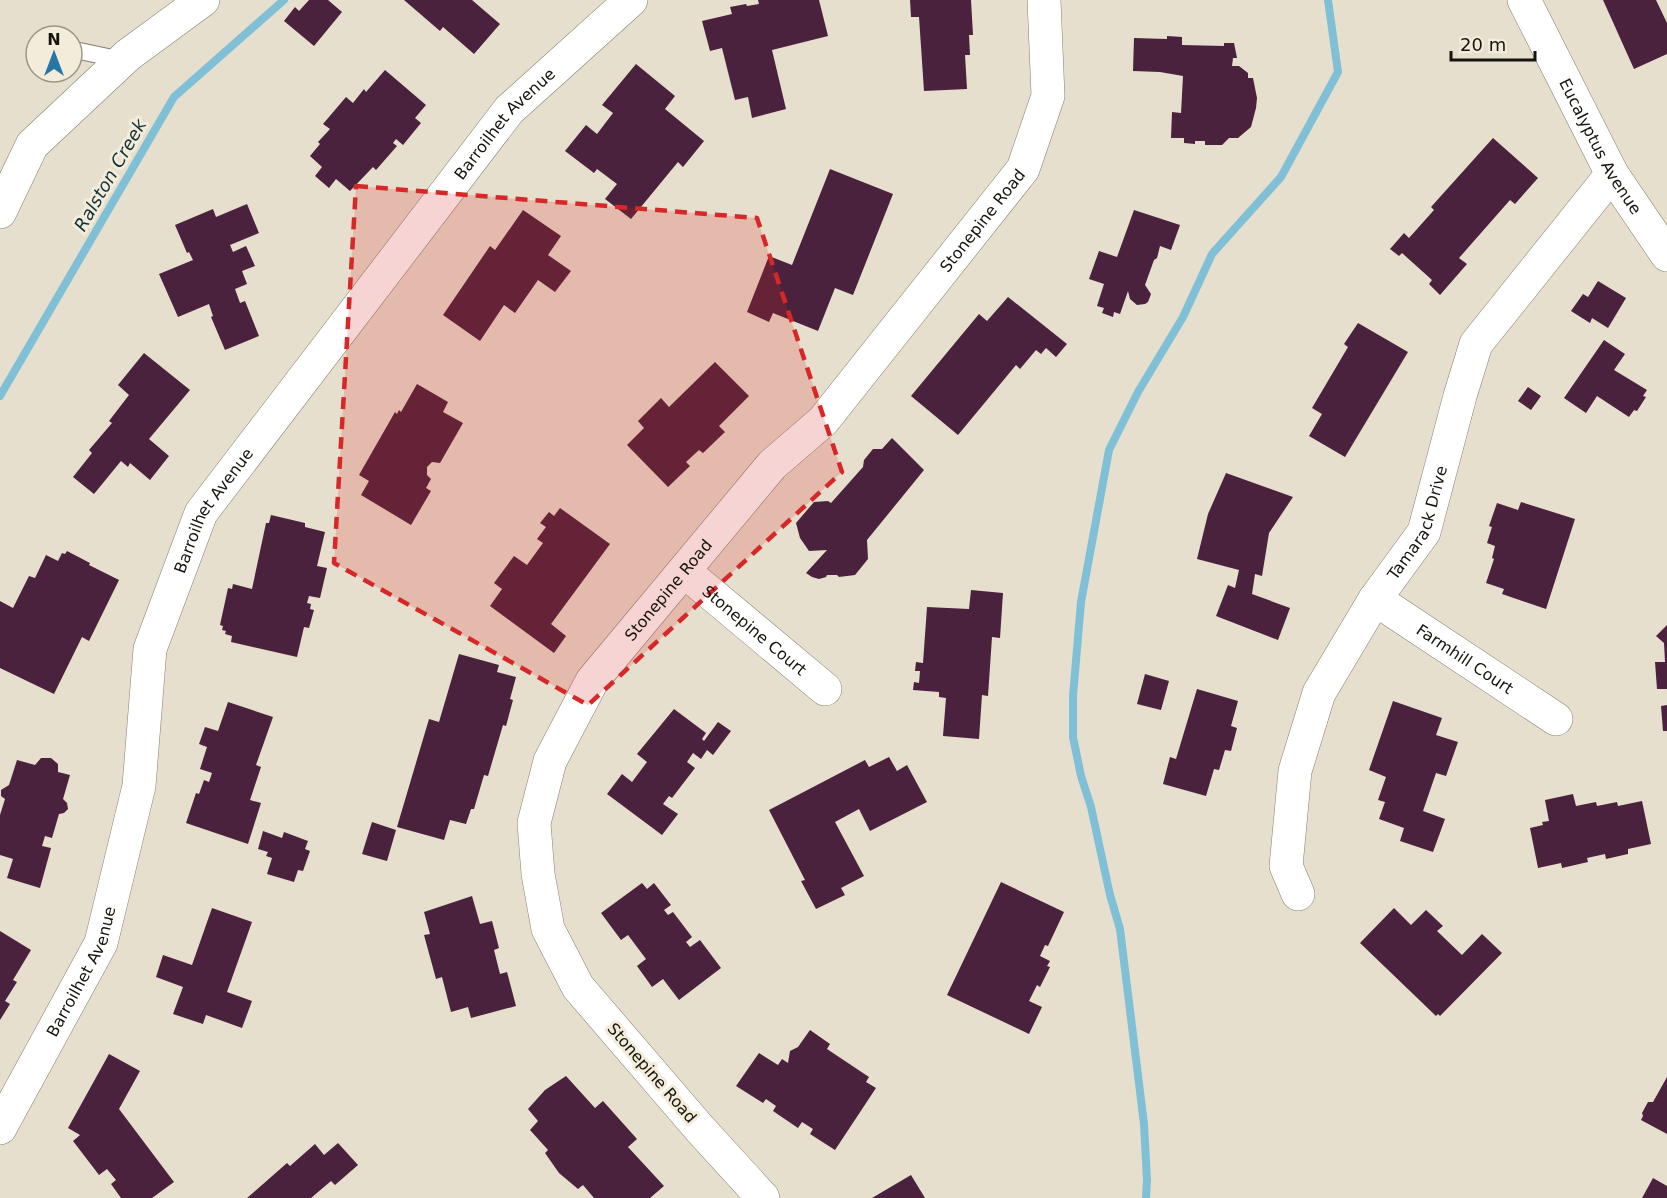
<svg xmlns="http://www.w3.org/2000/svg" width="1667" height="1198" viewBox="0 0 1667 1198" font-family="'DejaVu Sans',sans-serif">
	<rect width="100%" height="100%" fill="#e6dfcd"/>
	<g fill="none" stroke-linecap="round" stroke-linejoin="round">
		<path stroke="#80c0d6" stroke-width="8" d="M 0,396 L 174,97 L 284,0
			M 1146,1198 L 1147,1180 L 1144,1124 L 1120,929 L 1110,895 L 1091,807 L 1081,776 L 1073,737 L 1073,696 L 1081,602 L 1109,450 L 1138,392 L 1183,317 L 1212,254 L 1281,177 L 1338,72 L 1328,0"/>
	</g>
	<path fill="#4a223d" d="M 309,0 L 328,0 L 342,12 L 314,46 L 284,21 L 295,7 L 299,11 Z
		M 404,0 L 472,0 L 500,24 L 474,54 L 443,27 L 440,31 Z
		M 758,0 L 819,0 L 828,36 L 772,50 L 786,109 L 752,118 L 748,97 L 735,100 L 722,48 L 710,51 L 702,21 L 732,14 L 730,7 L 746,4 L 747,6 L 759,4 Z
		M 910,0 L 971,0 L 973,35 L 969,35 L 970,55 L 965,55 L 967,89 L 924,91 L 919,17 L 911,17 Z
		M 1603,0 L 1656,0 L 1667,23 L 1667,54 L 1634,69 Z
		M 1167,36 L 1182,37 L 1182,45 L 1224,46 L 1224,43 L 1234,43 L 1237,58 L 1233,58 L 1232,66 L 1239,66 L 1248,73 L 1248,78 L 1253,78 L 1257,98 L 1256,108 L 1251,127 L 1238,138 L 1229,138 L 1222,145 L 1205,145 L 1205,141 L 1195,141 L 1195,144 L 1184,143 L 1184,138 L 1171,138 L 1172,112 L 1181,113 L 1183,76 L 1160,72 L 1133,71 L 1134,38 L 1167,39 Z
		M 636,64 L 675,96 L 665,109 L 704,141 L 683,167 L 678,162 L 631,219 L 605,199 L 617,184 L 597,169 L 594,173 L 565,151 L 586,125 L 597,134 L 613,113 L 602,105 Z
		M 385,70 L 426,105 L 415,118 L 421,123 L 403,145 L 396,139 L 393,143 L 397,146 L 376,170 L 373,167 L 350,191 L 336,179 L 329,188 L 315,176 L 322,167 L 310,156 L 320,144 L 318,142 L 330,129 L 323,124 L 346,97 L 353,103 L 364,89 L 366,92 Z
		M 1493,138 L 1538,178 L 1515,204 L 1510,200 L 1459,258 L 1467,264 L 1440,295 L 1429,284 L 1432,280 L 1402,253 L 1399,256 L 1390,249 L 1404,233 L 1409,238 L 1434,210 L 1431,207 Z
		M 830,169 L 893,194 L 853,295 L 835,288 L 818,331 L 773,313 L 769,322 L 747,312 L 769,256 L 792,265 Z
		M 247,204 L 259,233 L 230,245 L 233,252 L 246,246 L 255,266 L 242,271 L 247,284 L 235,289 L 240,303 L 245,301 L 259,336 L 225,350 L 211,317 L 213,316 L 209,304 L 178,317 L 159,274 L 193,260 L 189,252 L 187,253 L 175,225 L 213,209 L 216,217 Z
		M 523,210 L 561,236 L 548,255 L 571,271 L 555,292 L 538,280 L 515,313 L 504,305 L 480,341 L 443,315 L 490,246 L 495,250 Z
		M 1134,210 L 1180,225 L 1171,250 L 1160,246 L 1157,258 L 1154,260 L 1145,285 L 1151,294 L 1148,302 L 1145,304 L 1137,305 L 1130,299 L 1128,291 L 1120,314 L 1114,312 L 1113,317 L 1102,313 L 1104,308 L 1097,306 L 1104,284 L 1089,279 L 1099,251 L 1117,257 Z
		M 1598,281 L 1626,298 L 1608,328 L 1592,318 L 1590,323 L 1571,311 L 1583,294 L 1588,297 Z
		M 1008,297 L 1067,344 L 1056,357 L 1046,348 L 1041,354 L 1036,350 L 1020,369 L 1016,365 L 958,435 L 911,396 L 979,314 L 987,321 Z
		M 1358,323 L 1408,352 L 1345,457 L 1309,436 L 1322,414 L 1312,408 L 1348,347 L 1344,344 Z
		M 1604,340 L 1625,354 L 1614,370 L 1647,390 L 1643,396 L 1646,397 L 1637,411 L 1634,410 L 1629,417 L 1597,396 L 1586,413 L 1564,398 Z
		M 144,353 L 190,390 L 149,439 L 169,456 L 150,480 L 130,463 L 128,467 L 121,461 L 94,494 L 73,477 L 92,453 L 89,450 L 112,423 L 109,421 L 129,395 L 118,385 Z
		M 715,362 L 749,396 L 719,426 L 725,432 L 703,453 L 699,450 L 686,462 L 690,466 L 668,487 L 627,445 L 644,428 L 638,421 L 661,398 L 669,407 Z
		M 417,384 L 448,402 L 443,412 L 463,423 L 440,463 L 432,462 L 427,467 L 427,475 L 431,479 L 426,488 L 431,491 L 411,525 L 361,495 L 369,481 L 359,475 L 395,412 L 397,414 L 399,410 L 401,412 Z
		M 1528,387 L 1541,396 L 1531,410 L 1518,401 Z
		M 892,438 L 924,470 L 867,540 L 868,559 L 855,575 L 839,577 L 837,575 L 827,575 L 826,577 L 819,579 L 812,577 L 806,573 L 827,550 L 809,551 L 800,538 L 796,523 L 814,502 L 828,501 L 831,503 L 863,467 L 864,460 L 873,449 L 882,449 Z
		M 1226,473 L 1293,497 L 1269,533 L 1262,576 L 1255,574 L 1252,594 L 1290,608 L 1278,640 L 1216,616 L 1228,585 L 1235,588 L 1239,570 L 1197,559 L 1208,514 Z
		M 1521,502 L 1575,519 L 1546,609 L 1502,594 L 1504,589 L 1486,583 L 1494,559 L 1492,558 L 1495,546 L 1487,543 L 1492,527 L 1489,526 L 1497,503 L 1518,510 Z
		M 560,508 L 610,544 L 551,624 L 566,636 L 554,653 L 490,606 L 502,589 L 494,583 L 514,556 L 527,565 L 543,543 L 537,539 L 546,527 L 540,523 L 549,512 L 554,516 Z
		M 271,515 L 305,523 L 305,527 L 325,532 L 317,566 L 327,568 L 320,598 L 309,596 L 307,603 L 311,604 L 310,609 L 314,610 L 309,628 L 304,627 L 297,657 L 231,642 L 232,636 L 225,634 L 226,631 L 222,630 L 223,626 L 220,625 L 228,588 L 232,589 L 233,584 L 252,589 L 266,523 L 269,523 Z
		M 67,551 L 90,563 L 89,565 L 119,580 L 89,641 L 82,637 L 54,694 L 0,668 L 0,601 L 13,608 L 29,576 L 35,578 L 46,555 L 58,561 L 62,553 L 65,554 Z
		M 971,590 L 1003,593 L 1000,638 L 992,637 L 988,696 L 982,695 L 979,739 L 943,736 L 946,698 L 939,697 L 939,692 L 913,690 L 914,682 L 919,683 L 920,671 L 915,671 L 916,662 L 923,663 L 927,607 L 969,609 Z
		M 1667,625 L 1667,689 L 1657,689 L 1655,662 L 1665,662 L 1664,643 L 1656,636 Z
		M 459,654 L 499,665 L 497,672 L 516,677 L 510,699 L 513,700 L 506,726 L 503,725 L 488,776 L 484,775 L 474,809 L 471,809 L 466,824 L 450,820 L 444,840 L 397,827 L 429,719 L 439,722 Z
		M 1145,674 L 1169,681 L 1161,710 L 1137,704 Z
		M 1197,689 L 1238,701 L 1231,726 L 1237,728 L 1231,751 L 1225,750 L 1219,770 L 1214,769 L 1206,796 L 1163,784 L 1170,757 L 1176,759 Z
		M 1393,701 L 1442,718 L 1436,735 L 1458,742 L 1446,776 L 1436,773 L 1423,811 L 1445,819 L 1433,852 L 1400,841 L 1404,828 L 1379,819 L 1385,802 L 1378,800 L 1386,777 L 1369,770 Z
		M 228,702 L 273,717 L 256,765 L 261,767 L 250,800 L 261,803 L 248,844 L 186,823 L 196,793 L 199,794 L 204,780 L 209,782 L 212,773 L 200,769 L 207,747 L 199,744 L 205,727 L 218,731 Z
		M 1667,705 L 1667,731 L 1663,731 L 1661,706 Z
		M 674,709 L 706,733 L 702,739 L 704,741 L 718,722 L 731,731 L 713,755 L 707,750 L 701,759 L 693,753 L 687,762 L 695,768 L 672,798 L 669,796 L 663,804 L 678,814 L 662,835 L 607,794 L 622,774 L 632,782 L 647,762 L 637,754 Z
		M 889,757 L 897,771 L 907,765 L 927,802 L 870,831 L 859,809 L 835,822 L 864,876 L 841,888 L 845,895 L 816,909 L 801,881 L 805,880 L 769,810 L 865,760 L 869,767 Z
		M 41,758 L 51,758 L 58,764 L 58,772 L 70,775 L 63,799 L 67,803 L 68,809 L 64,813 L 59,814 L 52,838 L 45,836 L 42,846 L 51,848 L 40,888 L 7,878 L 13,859 L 0,855 L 0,815 L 5,799 L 1,796 L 1,790 L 9,785 L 17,760 L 35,765 Z
		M 1573,794 L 1576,806 L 1596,802 L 1597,806 L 1617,802 L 1618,806 L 1642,801 L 1651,844 L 1628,849 L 1628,854 L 1606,859 L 1605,854 L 1587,858 L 1588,862 L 1562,868 L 1561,863 L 1538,868 L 1530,828 L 1543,825 L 1542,822 L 1549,821 L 1545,800 Z
		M 372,822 L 396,830 L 387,861 L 362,854 Z
		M 263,831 L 282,838 L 284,832 L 308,841 L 305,849 L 310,851 L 303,871 L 298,870 L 294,882 L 267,874 L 272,858 L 266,856 L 268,852 L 258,849 Z
		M 1001,882 L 1064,912 L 1048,946 L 1045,945 L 1040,956 L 1050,961 L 1047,966 L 1050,967 L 1040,987 L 1037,985 L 1029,1001 L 1042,1007 L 1029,1034 L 947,995 Z
		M 642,883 L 647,889 L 654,883 L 671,905 L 664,910 L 668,915 L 673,912 L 692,937 L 686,942 L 690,947 L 700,940 L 721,968 L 679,1000 L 663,979 L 652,987 L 637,966 L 646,959 L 628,935 L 621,940 L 601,913 Z
		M 472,896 L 480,924 L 492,921 L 499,948 L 494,950 L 500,974 L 507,972 L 516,1006 L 471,1018 L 468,1007 L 451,1012 L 442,977 L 436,979 L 424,935 L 430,934 L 424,912 Z
		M 212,908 L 252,922 L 227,992 L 252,1001 L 242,1028 L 206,1015 L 203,1024 L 173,1014 L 183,987 L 156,977 L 163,955 L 192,965 Z
		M 1394,908 L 1411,925 L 1426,910 L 1443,926 L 1437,931 L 1462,955 L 1482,934 L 1502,953 L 1440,1016 L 1438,1014 L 1436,1016 L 1360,943 Z
		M 0,931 L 31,950 L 13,980 L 17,982 L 5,1001 L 10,1004 L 0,1020 Z
		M 810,1030 L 830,1044 L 827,1049 L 869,1077 L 866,1082 L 876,1088 L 835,1150 L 810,1134 L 813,1129 L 802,1122 L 798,1128 L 773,1111 L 776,1106 L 766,1099 L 763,1103 L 736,1086 L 759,1053 L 778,1065 L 782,1059 L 788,1063 L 790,1051 L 798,1047 Z
		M 109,1054 L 140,1071 L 119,1109 L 174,1182 L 152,1198 L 121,1198 L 111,1184 L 116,1180 L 107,1169 L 99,1175 L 73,1141 L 80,1135 L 68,1128 Z
		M 566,1076 L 595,1108 L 603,1101 L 637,1139 L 628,1147 L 664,1186 L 650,1198 L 594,1198 L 583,1185 L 578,1189 L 559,1173 L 545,1153 L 548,1150 L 530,1130 L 538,1121 L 528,1109 L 545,1090 Z
		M 1667,1077 L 1667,1134 L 1641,1120 L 1643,1116 L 1642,1113 L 1648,1102 L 1653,1102 Z
		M 338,1143 L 358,1165 L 335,1185 L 331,1181 L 311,1198 L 247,1198 L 287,1163 L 290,1166 L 315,1144 L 324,1155 Z
		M 911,1175 L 925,1198 L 872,1198 Z
		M 1653,1178 L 1667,1186 L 1667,1198 L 1642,1198 Z"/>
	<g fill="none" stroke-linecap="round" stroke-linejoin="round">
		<defs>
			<path id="service" d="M 75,50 L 122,60"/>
			<g id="minor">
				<path id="s1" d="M 1524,0 L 1612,174 L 1667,255"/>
				<path id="s2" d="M 684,571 L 825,689"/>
				<path id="s3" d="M 1375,599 L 1556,719"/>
				<path id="s4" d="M 1298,894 L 1286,866 L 1295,771 L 1319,693 L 1375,599 L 1424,532 L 1460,396 L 1476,344 L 1612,174"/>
				<path id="s5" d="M 0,1128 L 101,943 L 139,786 L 150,649 L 201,513 L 509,110 L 631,0"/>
				<path id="s6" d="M 763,1198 L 700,1129 L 578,987 L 548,929 L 538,874 L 534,823 L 550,761 L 592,681 L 772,465 L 823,421 L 1023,169 L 1048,96 L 1044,0"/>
			</g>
			<path id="tertiary" d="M 0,212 L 32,145 L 128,55 L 203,0"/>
		</defs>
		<use href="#service" stroke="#857f6f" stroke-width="18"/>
		<use href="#minor" stroke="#857f6f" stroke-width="34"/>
		<use href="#tertiary" stroke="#857f6f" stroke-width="34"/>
		<use href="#service" stroke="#fff" stroke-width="16"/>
		<use href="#minor" stroke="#fff" stroke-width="33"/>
		<use href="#tertiary" stroke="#fff" stroke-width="33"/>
	</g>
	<path fill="#d62828" fill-opacity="0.2" stroke="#d62828" stroke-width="4.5" stroke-dasharray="12 8" stroke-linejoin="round" d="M 356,186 L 757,218 L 842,472 L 588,705 L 334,563 Z"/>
	<g text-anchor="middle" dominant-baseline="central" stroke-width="6" stroke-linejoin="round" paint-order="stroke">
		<g font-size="16" fill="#16140e" stroke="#f3ecda">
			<text stroke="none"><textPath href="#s5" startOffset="1149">Barroilhet Avenue</textPath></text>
			<text stroke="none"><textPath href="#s1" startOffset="165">Eucalyptus Avenue</textPath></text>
			<text stroke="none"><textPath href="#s6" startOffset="1212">Stonepine Road</textPath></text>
			<text stroke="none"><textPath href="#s5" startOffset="663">Barroilhet Avenue</textPath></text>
			<text stroke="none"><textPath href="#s4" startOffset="406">Tamarack Drive</textPath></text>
			<text stroke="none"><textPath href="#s6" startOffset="726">Stonepine Road</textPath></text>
			<text stroke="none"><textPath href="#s2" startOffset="92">Stonepine Court</textPath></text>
			<text stroke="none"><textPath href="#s3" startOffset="108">Farmhill Court</textPath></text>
			<text stroke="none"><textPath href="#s5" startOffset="177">Barroilhet Avenue</textPath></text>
			<text transform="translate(652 1073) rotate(49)">Stonepine Road</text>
		</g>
		<g font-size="18" font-style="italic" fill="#12313b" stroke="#f3ecda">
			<text transform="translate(110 175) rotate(-60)">Ralston Creek</text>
		</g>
	</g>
	<g transform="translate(54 54)"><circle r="28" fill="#f3ecda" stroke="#9b9688" stroke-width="1.5"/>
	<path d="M0-4.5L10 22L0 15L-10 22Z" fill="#2676a7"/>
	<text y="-9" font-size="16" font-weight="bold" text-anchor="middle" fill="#16140e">N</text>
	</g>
	<path d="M1451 51v9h84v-9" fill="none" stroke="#16140e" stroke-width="3"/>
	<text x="1460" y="51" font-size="18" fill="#16140e" stroke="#f3ecda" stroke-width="4.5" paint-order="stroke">20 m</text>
</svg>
